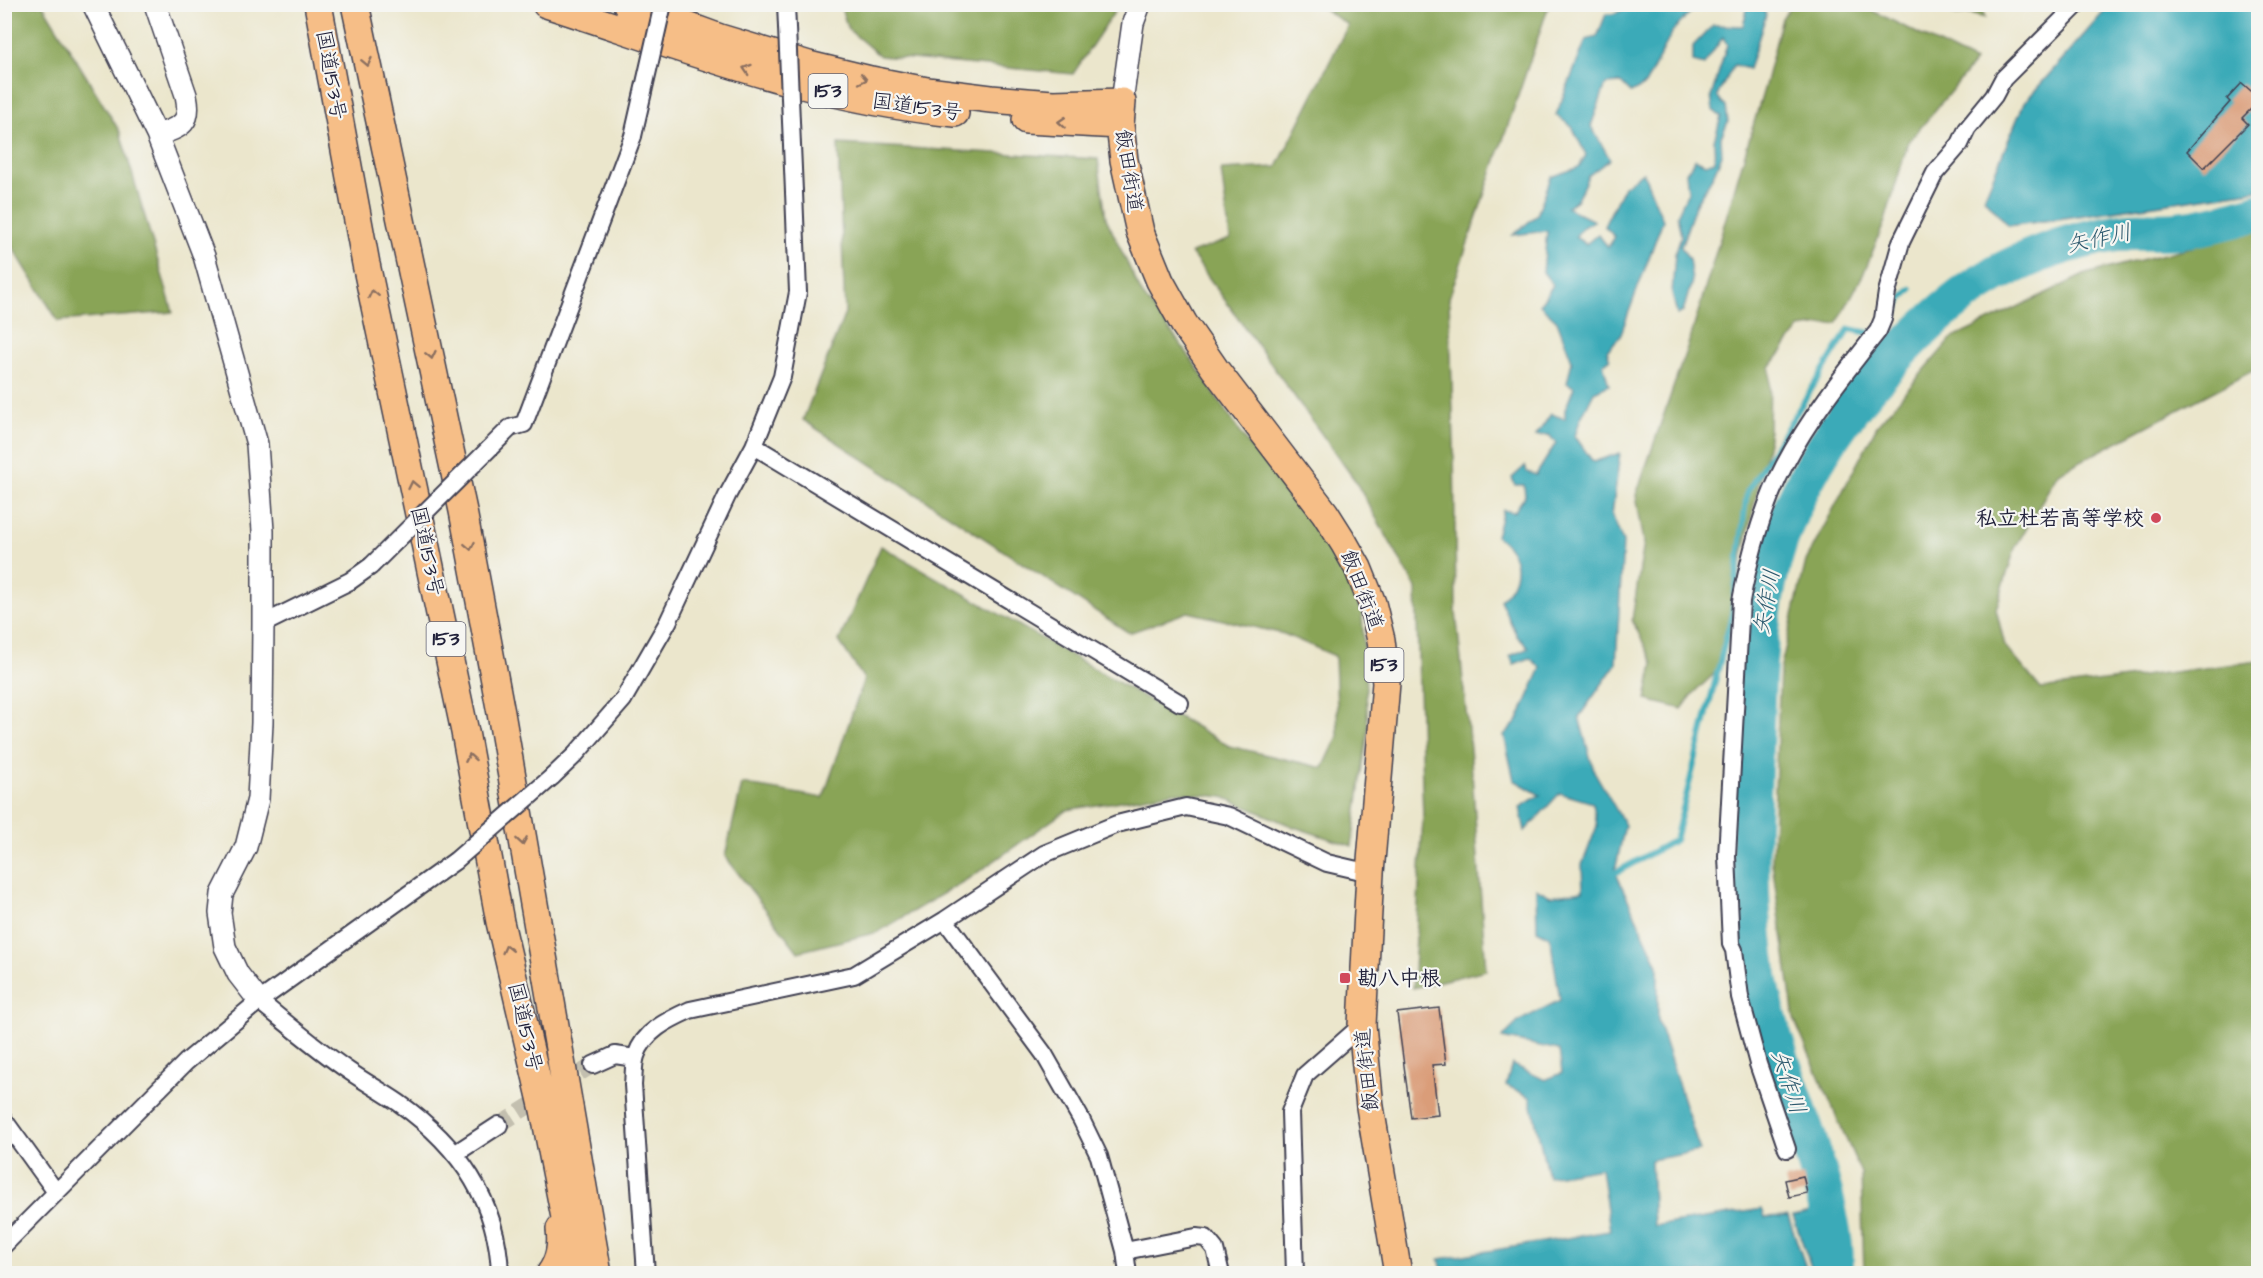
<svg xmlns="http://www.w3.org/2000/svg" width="2263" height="1278" viewBox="0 0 2263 1278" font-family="'Architects Daughter','Klee One',sans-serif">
	<rect width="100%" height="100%" fill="#f6f6f2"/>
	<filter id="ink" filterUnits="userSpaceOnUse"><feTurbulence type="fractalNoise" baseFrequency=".0167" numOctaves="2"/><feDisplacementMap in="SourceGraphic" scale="12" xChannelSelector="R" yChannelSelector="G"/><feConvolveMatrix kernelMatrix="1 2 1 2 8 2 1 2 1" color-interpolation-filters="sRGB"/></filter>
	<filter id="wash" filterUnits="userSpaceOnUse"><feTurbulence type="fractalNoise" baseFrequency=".008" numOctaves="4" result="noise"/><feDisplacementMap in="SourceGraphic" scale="24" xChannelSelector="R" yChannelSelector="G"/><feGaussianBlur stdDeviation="1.35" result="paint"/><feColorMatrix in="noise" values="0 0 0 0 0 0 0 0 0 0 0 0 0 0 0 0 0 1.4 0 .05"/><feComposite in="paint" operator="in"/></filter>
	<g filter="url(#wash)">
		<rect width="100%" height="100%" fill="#ebe6cc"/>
		<path fill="#89a456" stroke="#566348" stroke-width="1.5" d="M 5,4 L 43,5 L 120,132 L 173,312 L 58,321 L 5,235 Z
			M 840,5 L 840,4 L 1119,5 L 1073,74 L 880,56 L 848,29 Z
			M 1318,5 L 1549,5 L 1449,298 L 1454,442 L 1456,612 L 1471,759 L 1486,970 L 1413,988 L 1423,818 L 1416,588 L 1354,479 L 1191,253 L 1230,239 L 1221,170 L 1277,167 L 1348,25 Z
			M 1792,5 L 1861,5 L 1975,62 L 1908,143 L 1885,221 L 1863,275 L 1837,323 L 1800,328 L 1770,367 L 1769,438 L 1717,671 L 1693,694 L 1682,709 L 1646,700 L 1653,663 L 1632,620 L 1644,542 L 1636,495 L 1692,333 L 1766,82 L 1782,18 Z
			M 1934,5 L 1980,5 L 1985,18 L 1970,14 L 1956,15 Z
			M 838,144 L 1098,159 L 1106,218 L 1142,294 L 1185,350 L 1248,444 L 1328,534 L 1362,613 L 1368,729 L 1352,846 L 1294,827 L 1223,797 L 1174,792 L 1067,810 L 971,877 L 878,932 L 798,952 L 725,856 L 742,784 L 823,798 L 864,679 L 839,641 L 881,546 L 1229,746 L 1323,768 L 1338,736 L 1335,656 L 1284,634 L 1188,612 L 1129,633 L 803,420 L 845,313 Z
			M 2258,230 L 2258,368 L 2058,473 L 2015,548 L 1996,609 L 2005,646 L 2041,689 L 2258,661 L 2258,1273 L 1864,1273 L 1861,1173 L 1794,1019 L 1772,863 L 1780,670 L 1806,561 L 1878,424 L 1951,339 L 2086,274 Z"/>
		<path fill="#3aaab8" stroke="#2e667a" stroke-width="1.5" d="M 1631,5 L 1697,5 L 1673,31 L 1645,85 L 1631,93 L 1621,83 L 1606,84 L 1591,126 L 1610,159 L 1588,176 L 1577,200 L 1566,207 L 1594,221 L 1583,227 L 1575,237 L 1586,244 L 1598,234 L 1608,247 L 1615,237 L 1604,226 L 1624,186 L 1643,172 L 1663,220 L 1620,336 L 1607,351 L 1610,360 L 1603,364 L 1609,385 L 1594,392 L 1580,420 L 1575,436 L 1593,462 L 1620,453 L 1612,515 L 1623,542 L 1616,664 L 1579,717 L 1594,771 L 1625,825 L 1615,871 L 1658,965 L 1658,1021 L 1700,1151 L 1651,1160 L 1654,1226 L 1762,1209 L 1765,1217 L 1788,1216 L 1808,1273 L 1443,1273 L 1439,1259 L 1610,1231 L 1601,1168 L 1548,1177 L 1530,1097 L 1506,1085 L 1512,1064 L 1545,1080 L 1562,1073 L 1559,1050 L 1502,1038 L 1519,1021 L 1560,1000 L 1550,937 L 1537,930 L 1536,888 L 1550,896 L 1583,891 L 1582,865 L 1597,826 L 1593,803 L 1560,793 L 1525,831 L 1520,807 L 1540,795 L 1514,780 L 1504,735 L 1517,722 L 1541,668 L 1530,658 L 1514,664 L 1510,656 L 1529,648 L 1517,636 L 1500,600 C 1523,579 1521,554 1496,536 L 1503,510 L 1514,512 L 1525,496 L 1524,485 L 1515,485 L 1512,478 L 1525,466 L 1527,472 L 1536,475 L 1556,443 L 1549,435 L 1536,436 L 1551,414 L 1565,419 L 1565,410 L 1574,387 L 1567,383 L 1572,361 L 1557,321 L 1540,305 L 1553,285 L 1543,272 L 1547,231 L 1513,235 L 1537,215 L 1551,177 L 1579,167 L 1586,155 L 1572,127 L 1556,115 L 1586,40 L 1597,37 L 1606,14 L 1613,14 L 1631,7 Z
			M 1748,5 L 1763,5 L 1766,15 L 1749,69 L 1734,65 L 1717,96 L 1726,107 L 1728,122 L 1721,137 L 1722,155 L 1712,178 L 1696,203 L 1681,247 L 1689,259 L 1692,281 L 1683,312 L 1677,315 L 1672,293 L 1675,254 L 1681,236 L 1677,215 L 1688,192 L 1686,173 L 1695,159 L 1705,164 L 1715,161 L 1714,141 L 1721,117 L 1713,110 L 1711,97 L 1727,45 L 1723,37 L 1704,65 L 1693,62 L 1693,46 L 1713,25 L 1743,26 Z
			M 2110,5 L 2258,5 L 2258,190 L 2009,226 L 1984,198 L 2024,103 Z
			M 1841,1205 L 1845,1223 L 1837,1273 L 1813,1273 L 1793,1216 Z"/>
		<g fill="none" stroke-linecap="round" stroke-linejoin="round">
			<path stroke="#3aaab8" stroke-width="6" d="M 1886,332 L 1902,299 L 1911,289
				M 1609,873 L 1615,873 L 1675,840 L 1732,614 L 1747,492 L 1849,329 L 1875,334"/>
			<path stroke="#3aaab8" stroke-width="38" d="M 1834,1274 C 1837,1251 1831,1227 1827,1206 C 1810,1129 1774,1058 1760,982 C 1747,909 1750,842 1753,769 C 1756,712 1756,654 1765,598 C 1780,508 1828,430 1889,364 C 1925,325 1963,289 2012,266 C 2047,249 2084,238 2123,232 C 2141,229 2160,232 2178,230 C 2205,227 2233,220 2258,212"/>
		</g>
		<g id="blocks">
			<path fill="#da9d79" d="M 2242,83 L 2259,98 L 2259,101 L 2242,118 L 2248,124 L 2204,168 L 2187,151 L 2230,102 L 2227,99 Z
				M 1439,1008 L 1446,1064 L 1432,1065 L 1438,1115 L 1411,1118 L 1397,1013 Z
				M 1803,1176 L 1807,1193 L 1789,1197 L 1785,1180 Z"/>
		</g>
	</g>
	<g filter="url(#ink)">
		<use href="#blocks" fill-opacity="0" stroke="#403f51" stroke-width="1.5"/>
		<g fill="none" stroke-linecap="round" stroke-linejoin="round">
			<path stroke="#c3bfaf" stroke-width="16" stroke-dasharray="16 8" stroke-linecap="butt" d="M 499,1125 L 593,1065"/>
			<defs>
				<path id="minor" d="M 510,428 L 524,424 L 633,136
					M 754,446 L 1180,703
					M 263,624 L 350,581 L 371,566
					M 552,777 L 575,755 L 623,700 L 668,622 L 727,496 L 754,446 L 782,377 L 798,292 L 794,192
					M 945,920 L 1044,1054 L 1081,1119 L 1099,1156 L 1125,1251 L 1128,1274
					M 259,1001 C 289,1025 318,1050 349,1071 C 365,1082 383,1092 399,1103 C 457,1144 498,1200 500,1274
					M 593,1065 L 615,1055 L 635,1058
					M 4,1120 L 56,1192
					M 1787,1149 L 1758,1064 L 1740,997 L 1734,950 L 1731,944 L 1727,856 L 1741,601 C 1750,554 1762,508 1784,466 C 1809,418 1844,374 1878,331 L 1883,319 L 1887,292 L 1901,242 L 1935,173 L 1960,144 L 1967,129 L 1994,96 L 2003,79 L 2078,4
					M 456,1153 L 499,1125
					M 4,1245 L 186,1062 L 259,1001 L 455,861
					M 1125,1251 L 1196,1237 L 1206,1238 L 1215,1249 L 1221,1274
					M 646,1274 L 633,1085 C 634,1076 633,1065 636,1056 C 644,1031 668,1020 690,1010 L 854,975 L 945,920 L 1044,854 L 1117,824 L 1186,807 L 1229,816 L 1327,863 L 1370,873
					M 1295,1274 L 1290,1112 L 1305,1075 L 1362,1025"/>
				<path id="tertiary" d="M 93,4 L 157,135 L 204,256 L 257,444 L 263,531 L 263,624 L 262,723 L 258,799 L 246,847 L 222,894 L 220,913 L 225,947 L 238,974 L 259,1001
					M 155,4 L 186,95 C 192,123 182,127 157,135
					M 1122,102 L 1133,23 L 1140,4"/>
				<path id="trunk" d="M 318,4 L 366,264 L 465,732 L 500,922 L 544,1110 L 576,1274
					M 355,4 L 463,511 L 501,713 L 598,1274
					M 546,4 C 680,47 814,100 955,113
					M 627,4 L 720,38 L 809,65 L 871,80 L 927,91 L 991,99 L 1053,104 L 1122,102 L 1120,125 L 1124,160 L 1140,232 L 1160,281 L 1184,324 L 1215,369 L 1325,513 L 1344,543 L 1358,568 L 1372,603 L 1381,640 L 1386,683 L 1370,873 L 1362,1025 L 1370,1107 L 1398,1274
					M 1026,120 L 1120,125
					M 550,1274 C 560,1260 562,1246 560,1229"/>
			</defs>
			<use href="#minor" stroke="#403f51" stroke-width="20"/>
			<use href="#tertiary" stroke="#403f51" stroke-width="24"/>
			<use href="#trunk" stroke="#403f51" stroke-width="30"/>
			<use href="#minor" stroke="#fff" stroke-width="16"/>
			<use href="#tertiary" stroke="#fff" stroke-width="21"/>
			<use href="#trunk" stroke="#f6be87" stroke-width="27"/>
			<defs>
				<path id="minor-bridge" d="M 786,4 L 794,192
					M 633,136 L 663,4
					M 371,566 L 510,428
					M 455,861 L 552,777"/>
			</defs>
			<use href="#minor-bridge" stroke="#403f51" stroke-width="20" stroke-linecap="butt"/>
			<use href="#minor-bridge" stroke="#fff" stroke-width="16"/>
		</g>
		<defs><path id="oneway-chevron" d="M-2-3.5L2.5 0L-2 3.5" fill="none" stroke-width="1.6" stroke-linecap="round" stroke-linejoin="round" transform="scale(1.5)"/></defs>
		<g stroke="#8c7061">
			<use href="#oneway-chevron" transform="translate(367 62) rotate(78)"/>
			<use href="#oneway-chevron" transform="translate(747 69) rotate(-162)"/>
			<use href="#oneway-chevron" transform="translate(863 79) rotate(12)"/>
			<use href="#oneway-chevron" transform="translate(1062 122) rotate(-176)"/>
			<use href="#oneway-chevron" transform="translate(373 294) rotate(-102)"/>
			<use href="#oneway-chevron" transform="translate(431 355) rotate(78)"/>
			<use href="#oneway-chevron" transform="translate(413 485) rotate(-102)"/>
			<use href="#oneway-chevron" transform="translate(470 546) rotate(79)"/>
			<use href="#oneway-chevron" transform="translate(470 758) rotate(-100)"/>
			<use href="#oneway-chevron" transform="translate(522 841) rotate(81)"/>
			<use href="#oneway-chevron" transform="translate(507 949) rotate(-103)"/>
		</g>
	</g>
	<g fill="#d1495b" stroke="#f6f6f2" stroke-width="2">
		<circle cx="2156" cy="518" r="6"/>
		<rect x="1339" y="972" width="12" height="12" rx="3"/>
	</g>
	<g text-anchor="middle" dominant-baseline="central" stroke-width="4.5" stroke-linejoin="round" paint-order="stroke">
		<g fill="#f6f6f2" stroke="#626272" stroke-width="1.5">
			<rect x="808.5" y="74" width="39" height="34" rx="4.5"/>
			<rect x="426.5" y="622" width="39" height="34" rx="4.5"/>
			<rect x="1364.5" y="648" width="39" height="34" rx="4.5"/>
		</g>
		<g font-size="20" font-weight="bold" fill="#22223b">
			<text x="828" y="91">153</text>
			<text x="446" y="639">153</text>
			<text x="1384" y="665">153</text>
		</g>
		<g font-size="21" fill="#22223b" stroke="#f6f6f2">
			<text transform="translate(331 75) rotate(80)">国道153号</text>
			<text transform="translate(917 107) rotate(8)">国道153号</text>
			<text transform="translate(1129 171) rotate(81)">飯田街道</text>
			<text transform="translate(427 551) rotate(78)">国道153号</text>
			<text transform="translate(1362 590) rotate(69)">飯田街道</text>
			<text transform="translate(525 1027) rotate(77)">国道153号</text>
			<text transform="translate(1367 1070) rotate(-96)">飯田街道</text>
		</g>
		<g font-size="21" font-weight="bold" fill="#22223b" stroke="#f6f6f2" text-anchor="end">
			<text x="2144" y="518">私立杜若高等学校</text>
			<text x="1357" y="978" text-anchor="start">勘八中根</text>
		</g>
		<g font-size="22" font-style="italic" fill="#2c586d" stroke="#f6f6f2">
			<text transform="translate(2099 239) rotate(-12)">矢作川</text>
			<text transform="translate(1767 602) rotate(-80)">矢作川</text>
			<text transform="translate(1788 1082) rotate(72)">矢作川</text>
		</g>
	</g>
	<rect width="2263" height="1278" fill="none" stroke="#f6f6f2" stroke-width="24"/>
</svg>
